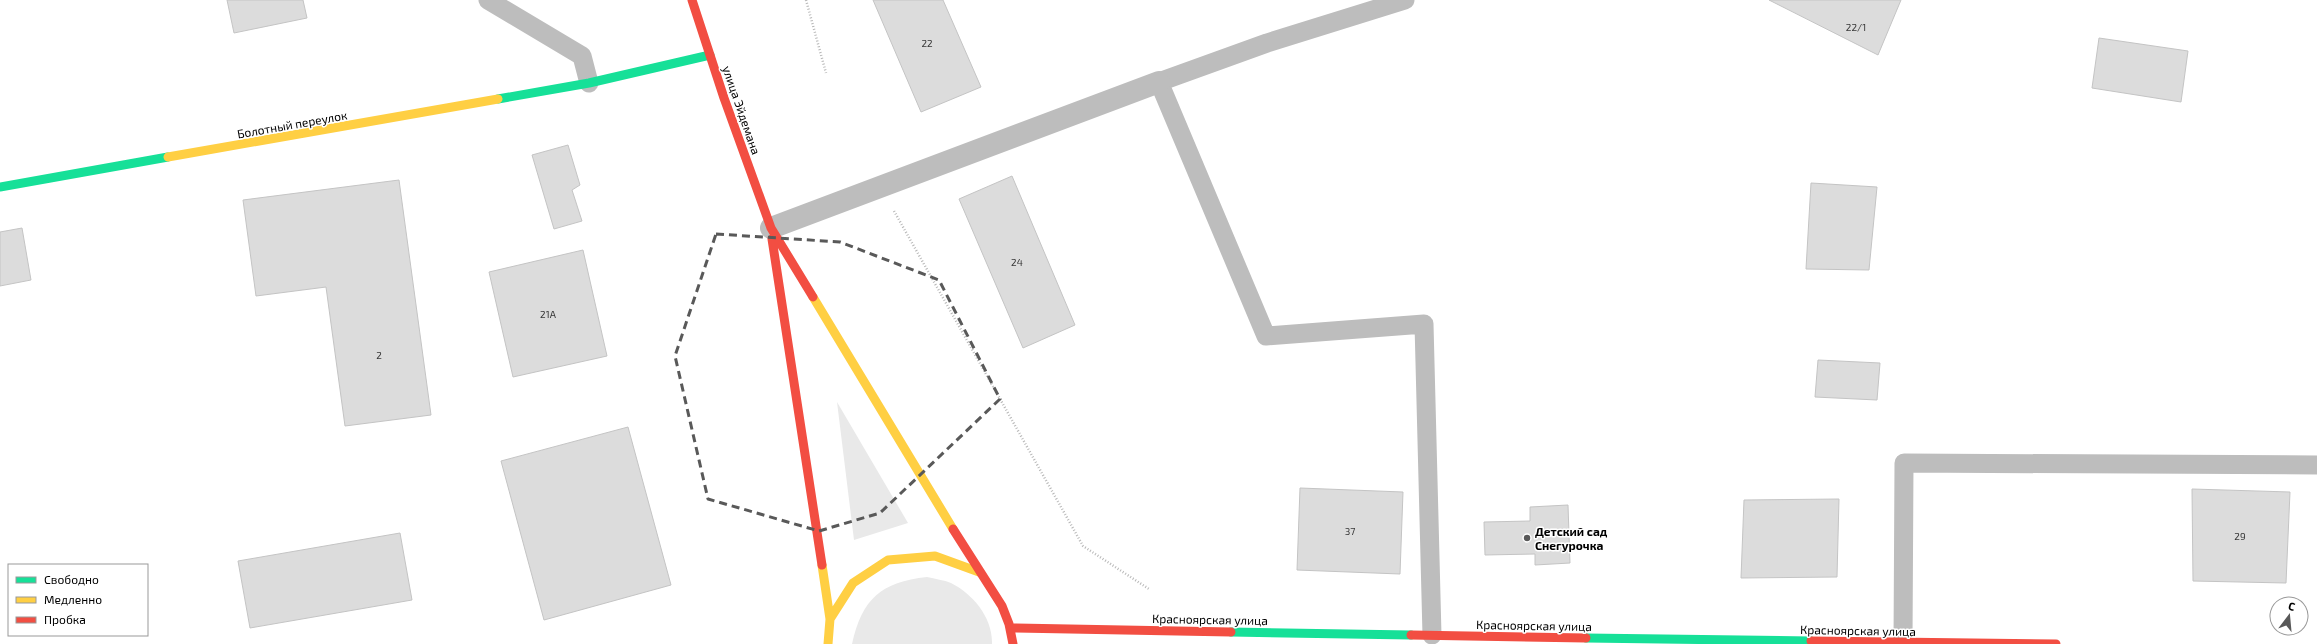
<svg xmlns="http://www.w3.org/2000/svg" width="2317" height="644" viewBox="0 0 2317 644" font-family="'Exo 2',sans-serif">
	<rect width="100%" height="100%" fill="#fff"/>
	<path fill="#e9e9e9" d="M 837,402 L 908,523 L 854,540 Z
		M 927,577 C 935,579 944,580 951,583 C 973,594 993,618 992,644 L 852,644 C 862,599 881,582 927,577 Z"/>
	<path fill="#dcdcdc" stroke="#c4c4c4" d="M 227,0 L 303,0 L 307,18 L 234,33 Z
		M 873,0 L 943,0 L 981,87 L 921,112 Z
		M 1769,0 L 1901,0 L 1878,55 Z
		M 2099,38 L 2188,51 L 2181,102 L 2092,88 Z
		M 568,145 L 580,185 L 572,190 L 582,221 L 554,229 L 532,155 Z
		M 1012,176 L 1075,325 L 1023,348 L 959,199 Z
		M 399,180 L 431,415 L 345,426 L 326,287 L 256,296 L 243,200 Z
		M 1811,183 L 1877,187 L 1869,270 L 1806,269 Z
		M 22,228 L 31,280 L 0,286 L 0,232 Z
		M 583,250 L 607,356 L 513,377 L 489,272 Z
		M 1818,360 L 1880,363 L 1877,400 L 1815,397 Z
		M 628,427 L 671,585 L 544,620 L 501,461 Z
		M 1300,488 L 1403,492 L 1400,574 L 1297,570 Z
		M 2192,489 L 2290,492 L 2286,583 L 2193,581 Z
		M 1839,499 L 1837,577 L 1741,578 L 1744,500 Z
		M 1568,505 L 1570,563 L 1535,565 L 1535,554 L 1485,555 L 1484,522 L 1530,521 L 1530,507 Z
		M 400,533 L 412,600 L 250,628 L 238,561 Z"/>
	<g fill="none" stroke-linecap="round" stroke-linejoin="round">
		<path stroke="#b8b8b8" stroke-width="2.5" stroke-dasharray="1 2" stroke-linecap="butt" d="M 806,0 L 826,73
			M 894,211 L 1083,546 L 1149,589"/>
		<path stroke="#bdbdbd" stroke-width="19" d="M 488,0 L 582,56 L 589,83
			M 1405,0 L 1267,43 L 1159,82 L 1266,336 L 1424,324 L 1432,635
			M 1903,643 L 1904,463 L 2317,465"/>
		<path stroke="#bdbdbd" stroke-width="22" d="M 771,228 L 1159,82"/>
		<path stroke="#16e098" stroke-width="9" d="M 498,99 L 589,83 L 710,55
			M 0,187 L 168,157
			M 1231,632 L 1411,635
			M 1586,638 L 1811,641"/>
		<path stroke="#ffcf43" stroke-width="9" d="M 168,157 L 498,99
			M 813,297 L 953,529
			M 822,565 L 830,619
			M 828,644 L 830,619 L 853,583 L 888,560 L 935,556 L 979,572"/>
		<path stroke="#f24e42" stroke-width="9" d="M 692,0 L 724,98 L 771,228 L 813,297
			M 772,239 L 822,565
			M 953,529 L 1002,606 L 1009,624 L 1013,644
			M 1012,628 L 1231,632
			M 1411,635 L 1586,638
			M 1811,641 L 2056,644"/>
	</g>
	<path fill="none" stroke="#595959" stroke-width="3" stroke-dasharray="8 5" stroke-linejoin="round" d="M 716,234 L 840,242 L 939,280 L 1000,399 L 880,513 L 819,531 L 708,499 L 675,356 Z"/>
	<circle fill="#595959" stroke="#fff" stroke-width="1.5" cx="1527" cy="538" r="4"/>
	<g text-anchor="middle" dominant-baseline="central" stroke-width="3" stroke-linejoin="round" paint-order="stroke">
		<g font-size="10" fill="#373737">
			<text x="1856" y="27">22/1</text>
			<text x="927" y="43">22</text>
			<text x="1017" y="262">24</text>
			<text x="548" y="314">21А</text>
			<text x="379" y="355">2</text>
			<text x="1350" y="531">37</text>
			<text x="2240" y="536">29</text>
		</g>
		<g font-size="12" fill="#000" stroke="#fff">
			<text transform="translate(742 110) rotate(71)">улица Эйдемана</text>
			<text transform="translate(292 124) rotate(-10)">Болотный переулок</text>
			<text transform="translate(1210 619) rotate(1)">Красноярская улица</text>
			<text transform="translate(1534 625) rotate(1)">Красноярская улица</text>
			<text transform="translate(1858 630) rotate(1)">Красноярская улица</text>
		</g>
		<g font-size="12" font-weight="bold" fill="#000" stroke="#fff" text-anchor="start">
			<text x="1535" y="531">Детский сад<tspan x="1535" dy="14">Снегурочка</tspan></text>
		</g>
	</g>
	<rect x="8" y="564" width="140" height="72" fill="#ffffff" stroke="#999999"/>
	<rect x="16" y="577" width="20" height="6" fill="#16e098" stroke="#999999"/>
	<text x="44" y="584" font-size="12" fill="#000000">Свободно</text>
	<rect x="16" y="597" width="20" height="6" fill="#ffcf43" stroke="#999999"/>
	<text x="44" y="604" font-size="12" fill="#000000">Медленно</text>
	<rect x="16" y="617" width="20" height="6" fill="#f24e42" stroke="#999999"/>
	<text x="44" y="624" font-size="12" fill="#000000">Пробка</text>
	<g transform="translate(2289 616) rotate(16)"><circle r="19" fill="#ffffff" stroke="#999999"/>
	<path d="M0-3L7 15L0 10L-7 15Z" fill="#595959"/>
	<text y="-6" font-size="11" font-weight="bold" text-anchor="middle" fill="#000000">С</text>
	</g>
</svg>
